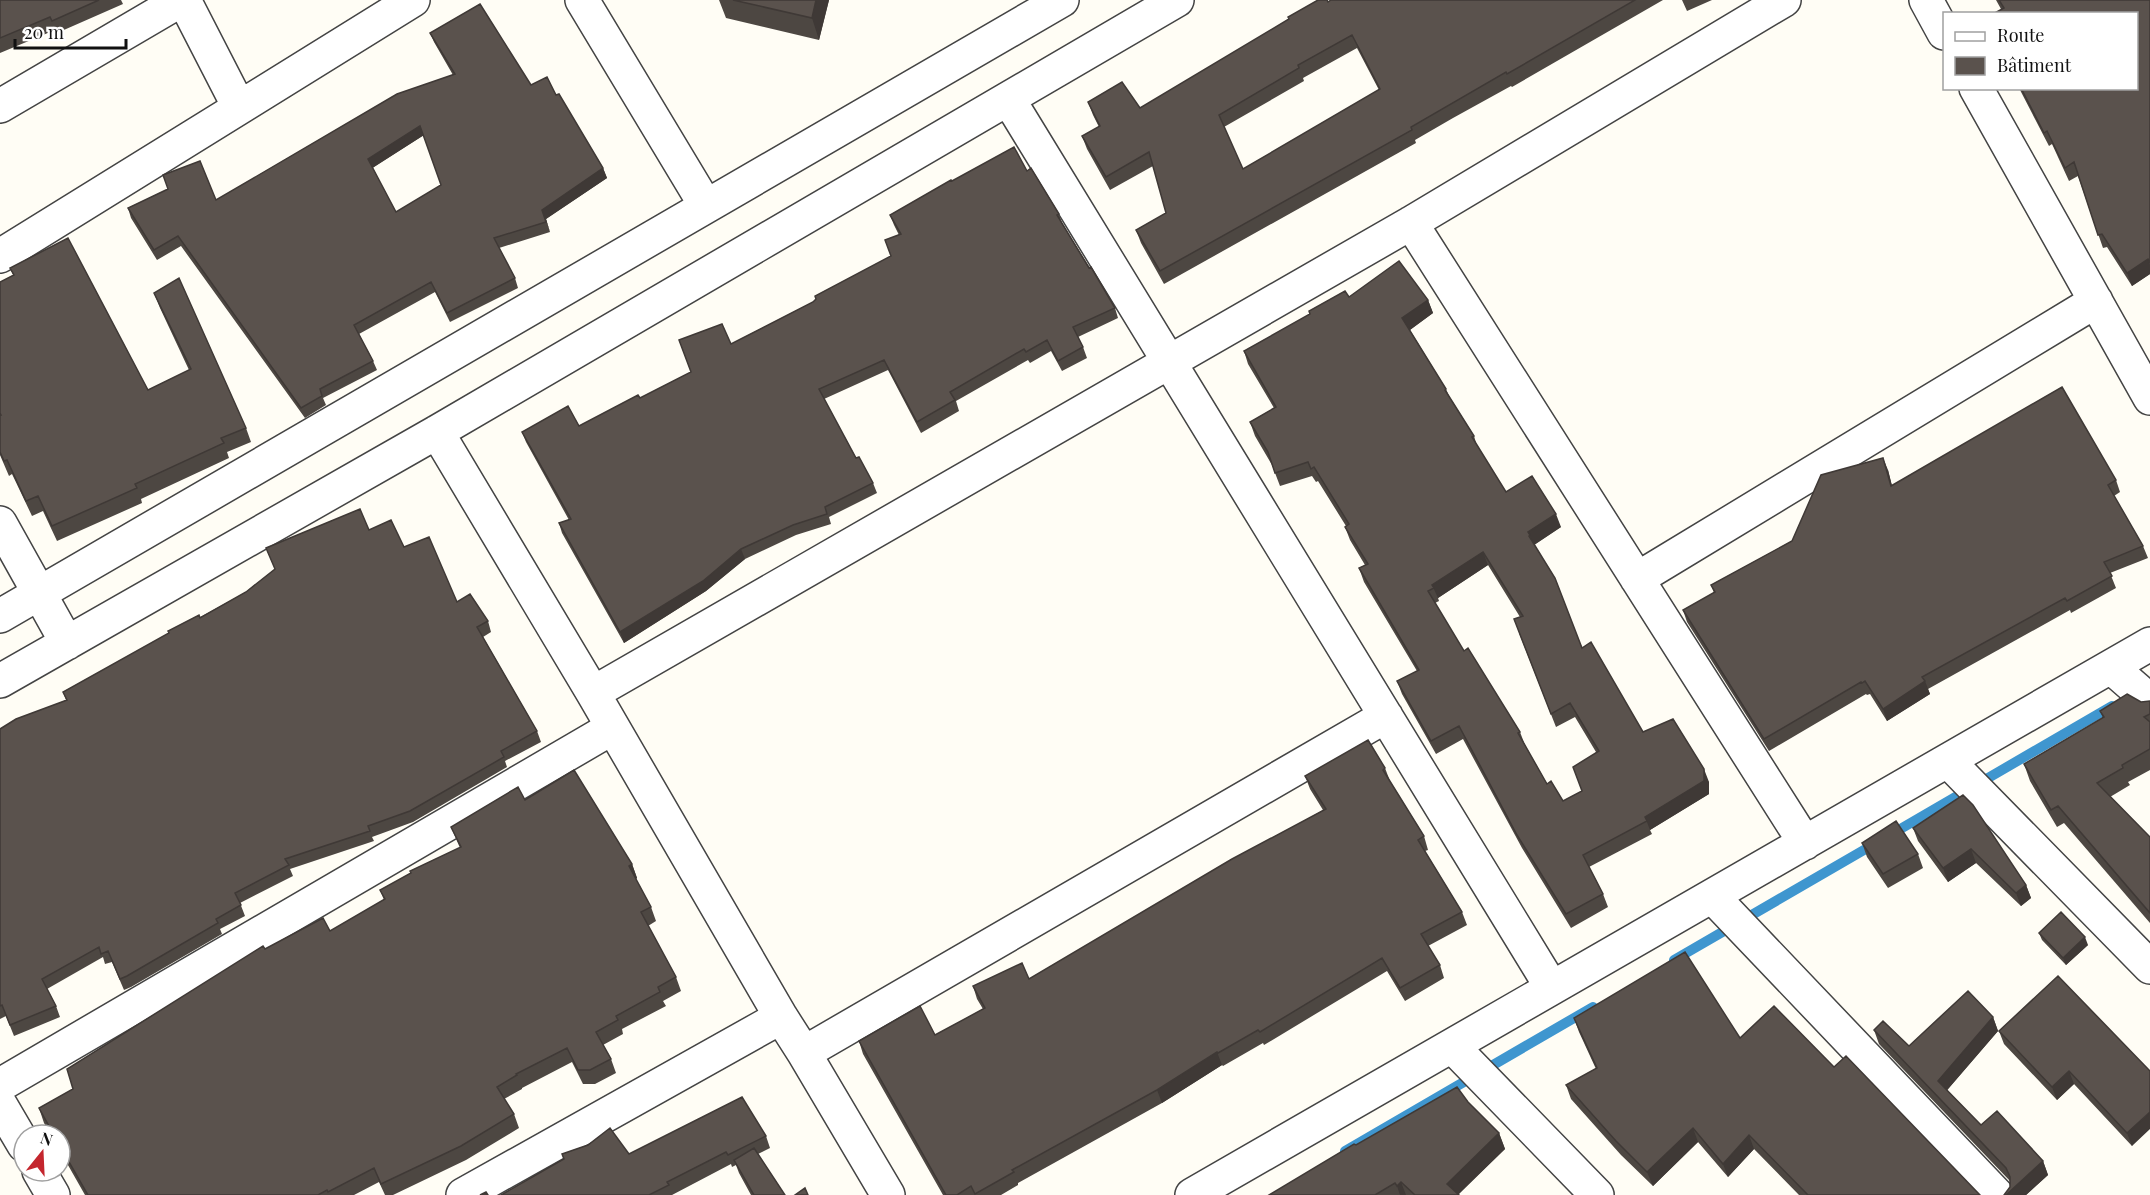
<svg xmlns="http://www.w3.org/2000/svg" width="2150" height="1195" viewBox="0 0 2150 1195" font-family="'Playfair Display',serif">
	<rect width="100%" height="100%" fill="#fffdf5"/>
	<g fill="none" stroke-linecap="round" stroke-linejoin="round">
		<path stroke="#3f96cf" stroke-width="10" d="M 1890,835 L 2112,706
			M 1674,960 L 1876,843
			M 1345,1151 L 1593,1007"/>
		<defs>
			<path id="minor" d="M 184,0 L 239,107
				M 582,0 L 706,206
				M 1926,0 L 1944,33
				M 1976,88 L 2150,398
				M 1009,100 L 1552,988
				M 0,106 L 181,0
				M 1411,223 L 1805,843
				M 0,256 L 413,0
				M 437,432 L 593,693 L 781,1017 L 804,1053 L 888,1195
				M 0,523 L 67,643
				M 1637,579 L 2096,301
				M 0,616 L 1062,0
				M 2111,667 L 2150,701
				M 0,681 L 437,432 L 1177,0
				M 593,693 L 1411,223 L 1784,0
				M 1948,761 L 2150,967
				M 1712,896 L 1997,1195
				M 1452,1046 L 1597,1195
				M 804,1053 L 1386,716
				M 0,1085 L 612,728
				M 0,1104 L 24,1145
				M 39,1171 L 53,1195
				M 463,1195 L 781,1017
				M 1192,1195 L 2150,644"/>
		</defs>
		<use href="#minor" stroke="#444" stroke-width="36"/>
		<use href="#minor" stroke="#fff" stroke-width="33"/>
	</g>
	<path fill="#4d4742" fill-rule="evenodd" d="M 0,0 L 121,0 L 123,4 L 57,33 L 55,30 L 0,53 Z
		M 719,0 L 829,0 L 819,40 L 726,18 Z
		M 1331,0 L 1663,0 L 1512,87 L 1511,86 L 1453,118 L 1415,140 L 1416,143 L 1164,284 L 1141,243 L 1136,230 L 1166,213 L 1153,166 L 1110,190 L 1087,149 L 1082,136 L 1099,127 L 1093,115 L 1088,102 L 1140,108 ZM 1357,48 L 1379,90 L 1243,169 L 1224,127 L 1304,81 L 1303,78 Z
		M 1682,0 L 1712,0 L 1687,11 Z
		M 1996,0 L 2150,0 L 2150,274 L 2132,286 L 2107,247 L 2103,248 L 2078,176 L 2069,181 L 2052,144 L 2049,146 L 2019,88 L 2136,88 L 2001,9 Z
		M 430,33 L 531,85 L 556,95 L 603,168 L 607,178 L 546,219 L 550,232 L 499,248 L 515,278 L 518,288 L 450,322 L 435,292 L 359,334 L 373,361 L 377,370 L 323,398 L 326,405 L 305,418 L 181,246 L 157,260 L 131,218 L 128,208 L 168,189 L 216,200 L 453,75 L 434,42 ZM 424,135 L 441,185 L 396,212 L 372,168 Z
		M 1027,171 L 1059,214 L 1062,223 L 1115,308 L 1118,318 L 1078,337 L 1083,347 L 1087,358 L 1062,371 L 1051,351 L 1030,363 L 1028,360 L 956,401 L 959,411 L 921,433 L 888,370 L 824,399 L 856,458 L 873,483 L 877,493 L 829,517 L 831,524 L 796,535 L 745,559 L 706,591 L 624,643 L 562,533 L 559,523 L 569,520 L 526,442 L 522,432 L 579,426 L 640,398 L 691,372 L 731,344 L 813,302 L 891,257 L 899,235 L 894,225 L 890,215 L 952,181 Z
		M 10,268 L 148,390 L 189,370 L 160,308 L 154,293 L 246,428 L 251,442 L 227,452 L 229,458 L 141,499 L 142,503 L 57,541 L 43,511 L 32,516 L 12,474 L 9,476 L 0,455 L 0,282 L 13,275 Z
		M 1349,297 L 1428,300 L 1433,313 L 1410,330 L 1446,389 L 1449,396 L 1474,436 L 1477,446 L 1506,492 L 1561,527 L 1534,545 L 1582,648 L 1643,732 L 1709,782 L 1709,794 L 1650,830 L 1652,834 L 1589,867 L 1603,894 L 1608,907 L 1571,928 L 1522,848 L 1463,739 L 1436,754 L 1402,694 L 1397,681 L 1417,671 L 1364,582 L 1359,568 L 1365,565 L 1350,540 L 1345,527 L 1346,526 L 1318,481 L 1316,482 L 1312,476 L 1280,486 L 1272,465 L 1255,436 L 1250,422 L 1274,408 L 1248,364 L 1244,351 ZM 1488,565 L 1520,617 L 1519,633 L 1556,727 L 1575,717 L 1596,752 L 1582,791 L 1563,801 L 1547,784 L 1525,745 L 1520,732 L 1464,651 L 1435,603 L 1439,601 L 1438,598 Z
		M 1888,470 L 1892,486 L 2116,480 L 2120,492 L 2114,496 L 2143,546 L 2148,558 L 2110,573 L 2116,588 L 2071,613 L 2070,610 L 1928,689 L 1930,694 L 1887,721 L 1870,694 L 1867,695 L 1866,694 L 1769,751 L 1687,622 L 1683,610 L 1714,593 L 1711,585 L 1792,541 Z
		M 369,530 L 404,547 L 457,602 L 488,621 L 491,632 L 483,637 L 537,731 L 541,742 L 505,761 L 507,767 L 413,822 L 372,837 L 374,841 L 290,869 L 293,876 L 240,903 L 245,916 L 220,929 L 222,934 L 131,987 L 124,990 L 112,962 L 105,964 L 103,957 L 47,989 L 56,1006 L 60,1017 L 14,1036 L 6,1016 L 0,1019 L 0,729 L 66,700 L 63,692 L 246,592 L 275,569 L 266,548 Z
		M 2150,701 L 2150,770 L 2128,782 L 2130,785 L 2110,797 L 2150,837 L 2150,923 L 2064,823 L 2057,827 L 2030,781 L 2024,764 L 2103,718 L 2100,711 Z
		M 1385,768 L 1390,781 L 1424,836 L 1428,850 L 1425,851 L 1462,912 L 1467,925 L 1428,946 L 1440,965 L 1444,978 L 1405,1001 L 1387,971 L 1264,1045 L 1263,1043 L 1223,1066 L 1222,1065 L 1162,1103 L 1018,1183 L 1018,1185 L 1001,1195 L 943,1195 L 863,1054 L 859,1041 L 935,1035 L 983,1009 L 977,999 L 973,986 L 1029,979 L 1323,810 L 1310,789 L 1305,776 Z
		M 1963,795 L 2026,885 L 2031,898 L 2021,906 L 1976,863 L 1948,882 L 1918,841 L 1913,828 Z
		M 525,800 L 632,864 L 637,878 L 636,879 L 651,907 L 656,921 L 648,926 L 676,977 L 681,991 L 663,1001 L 666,1006 L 622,1029 L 623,1034 L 603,1045 L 611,1059 L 616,1073 L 595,1084 L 583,1084 L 572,1062 L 522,1088 L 522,1089 L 504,1099 L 514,1114 L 519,1128 L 466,1160 L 393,1195 L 385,1195 L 379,1182 L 354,1195 L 85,1195 L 60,1151 L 60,1135 L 51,1135 L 44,1123 L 39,1108 L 73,1089 L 265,949 L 330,931 L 384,900 L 380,890 L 460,848 L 451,827 Z
		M 1862,843 L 1918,854 L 1923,868 L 1888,888 L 1867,857 Z
		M 2039,933 L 2088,945 L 2066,965 L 2042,940 Z
		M 1993,1017 L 1998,1031 L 1947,1090 L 1981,1125 L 2043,1161 L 2048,1175 L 2026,1195 L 2004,1195 L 2010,1187 L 2010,1181 L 1879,1044 L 1874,1030 L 1909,1046 Z
		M 1574,1018 L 1740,1038 L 1834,1067 L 1980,1195 L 1799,1195 L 1754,1149 L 1728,1177 L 1698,1142 L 1653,1186 L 1621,1155 L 1571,1099 L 1566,1085 L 1596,1069 L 1579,1032 Z
		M 1999,1031 L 2150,1071 L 2132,1146 L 2074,1084 L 2057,1100 L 2004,1044 Z
		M 1468,1102 L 1499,1133 L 1505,1149 L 1458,1194 L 1459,1195 L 1269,1195 L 1356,1145 Z
		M 766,1136 L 770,1148 L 758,1154 L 785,1195 L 751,1195 L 739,1173 L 736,1165 L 732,1167 L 731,1164 L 672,1195 L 501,1195 L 564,1159 L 562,1154 L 588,1145 L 629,1154 Z"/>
	<path fill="#3f3936" d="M 816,0 L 829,0 L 819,40 L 812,18 Z
		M 420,126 L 424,135 L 371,169 L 368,159 Z
		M 603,168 L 607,178 L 546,219 L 550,232 L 542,210 Z
		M 2148,259 L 2150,265 L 2150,274 L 2132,286 L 2127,273 Z
		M 1428,300 L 1433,313 L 1407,332 L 1402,318 Z
		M 1883,458 L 1888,470 L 1895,498 L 1891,486 Z
		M 1556,514 L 1561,527 L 1534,545 L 1528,532 Z
		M 741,549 L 745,559 L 706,591 L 624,643 L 620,632 Z
		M 1483,552 L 1488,565 L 1438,598 L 1432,585 Z
		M 1925,681 L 1930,694 L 1887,721 L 1883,709 Z
		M 1704,769 L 1709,782 L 1709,794 L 1650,830 L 1645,817 Z
		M 1971,849 L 1976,863 L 1948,882 L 1943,868 Z
		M 632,864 L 637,878 L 634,880 L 629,866 Z
		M 2026,885 L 2031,898 L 2021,906 L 2016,893 Z
		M 2085,937 L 2088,945 L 2066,965 L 2063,958 Z
		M 1993,1017 L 1998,1031 L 1943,1095 L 1938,1081 Z
		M 1217,1052 L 1222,1065 L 1162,1103 L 1157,1090 Z
		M 2069,1071 L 2074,1084 L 2057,1100 L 2052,1087 Z
		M 2150,1112 L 2150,1129 L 2132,1146 L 2127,1133 Z
		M 1693,1128 L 1698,1142 L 1653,1186 L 1647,1172 Z
		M 1499,1133 L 1505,1149 L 1458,1195 L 1447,1184 Z
		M 1749,1135 L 1754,1149 L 1728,1177 L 1723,1164 Z
		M 2043,1161 L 2048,1175 L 2026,1195 L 2006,1195 Z
		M 1401,1182 L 1406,1195 L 1400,1195 L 1397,1186 Z"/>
	<path fill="#5a524d" stroke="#3f3936" stroke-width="1.5" fill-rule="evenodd" d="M 0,0 L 99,0 L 52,21 L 50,17 L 0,38 Z
		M 733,0 L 816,0 L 812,18 Z
		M 1318,0 L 1327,0 L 1328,2 L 1331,0 L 1635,0 L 1507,74 L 1506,72 L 1411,127 L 1412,130 L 1160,271 L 1136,230 L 1166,213 L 1149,152 L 1106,177 L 1082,136 L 1100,126 L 1088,102 L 1122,82 L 1140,108 L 1289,19 L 1288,17 ZM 1352,35 L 1380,89 L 1243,169 L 1219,115 L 1299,68 L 1298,65 Z
		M 1999,0 L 2150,0 L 2150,263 L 2148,259 L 2127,273 L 2102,234 L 2098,235 L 2074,162 L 2065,168 L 2047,131 L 2044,133 L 2021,88 L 2136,88 L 2136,14 L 1993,14 L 2004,8 Z
		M 480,4 L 531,85 L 547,77 L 556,95 L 559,94 L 603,168 L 542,210 L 546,222 L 494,238 L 515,278 L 447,313 L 431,282 L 354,325 L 373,361 L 320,389 L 322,396 L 301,408 L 178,236 L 154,250 L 128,208 L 168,189 L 163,175 L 200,161 L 216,200 L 397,94 L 455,74 L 430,33 ZM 420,126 L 441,185 L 396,212 L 368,159 Z
		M 1014,147 L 1027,171 L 1031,168 L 1059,214 L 1057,215 L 1089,268 L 1091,267 L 1115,308 L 1073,327 L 1083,347 L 1058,361 L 1047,340 L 1026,352 L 1024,349 L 950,392 L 955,400 L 917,422 L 884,360 L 819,389 L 856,458 L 859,457 L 873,483 L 825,507 L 827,514 L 793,525 L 741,549 L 703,581 L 620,632 L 559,523 L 571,519 L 522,432 L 568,406 L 579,426 L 638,395 L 640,398 L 691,372 L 679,340 L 722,324 L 731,344 L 813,302 L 816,299 L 815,296 L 891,256 L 885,240 L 901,234 L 890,215 L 951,180 L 952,181 Z
		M 68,238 L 148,390 L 191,369 L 154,293 L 179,278 L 246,428 L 221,438 L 224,443 L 135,484 L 137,488 L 52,526 L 38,496 L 26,501 L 7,460 L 4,461 L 0,452 L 0,415 L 1,415 L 0,413 L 0,282 L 14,275 L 10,268 Z
		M 1399,261 L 1428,300 L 1402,318 L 1446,389 L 1445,390 L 1474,436 L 1472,437 L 1506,492 L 1532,476 L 1556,514 L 1528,532 L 1530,535 L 1529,536 L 1555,578 L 1582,648 L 1591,642 L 1643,732 L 1673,719 L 1704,769 L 1704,781 L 1645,817 L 1647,821 L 1583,855 L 1603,894 L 1566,914 L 1517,835 L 1459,726 L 1431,741 L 1397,681 L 1419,670 L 1359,568 L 1368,564 L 1345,527 L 1349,524 L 1314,467 L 1311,469 L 1308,462 L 1275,473 L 1268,452 L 1250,422 L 1276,407 L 1244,351 L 1310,314 L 1309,311 L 1345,291 L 1349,297 ZM 1483,552 L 1523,616 L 1514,619 L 1551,714 L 1570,703 L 1599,751 L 1573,767 L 1582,791 L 1563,801 L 1551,781 L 1547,784 L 1518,733 L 1520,732 L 1468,648 L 1464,651 L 1428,591 L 1434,588 L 1432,585 Z
		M 2062,387 L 2116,480 L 2108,485 L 2143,546 L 2104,562 L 2112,576 L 2067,601 L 2065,598 L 1922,677 L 1925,681 L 1883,709 L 1865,681 L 1862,683 L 1861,682 L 1764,739 L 1683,610 L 1715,592 L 1711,585 L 1792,541 L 1821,475 L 1883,458 L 1891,486 Z
		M 360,509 L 369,530 L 391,520 L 404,547 L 429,537 L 457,602 L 470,594 L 488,621 L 477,627 L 537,731 L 501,751 L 504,757 L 410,811 L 368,826 L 370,831 L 285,859 L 289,865 L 235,893 L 241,905 L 216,919 L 218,923 L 127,976 L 120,979 L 108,951 L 101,954 L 99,947 L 42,979 L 56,1006 L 10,1025 L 2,1005 L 0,1006 L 0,729 L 16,719 L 67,700 L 63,692 L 169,633 L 168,631 L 199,615 L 200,618 L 246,592 L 275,569 L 266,548 Z
		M 2127,694 L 2141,702 L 2150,701 L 2150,714 L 2144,717 L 2150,722 L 2150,749 L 2122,765 L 2123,768 L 2097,783 L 2150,837 L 2150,913 L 2058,806 L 2051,810 L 2024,764 L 2104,717 L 2100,711 Z
		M 1368,740 L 1385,768 L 1383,770 L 1424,836 L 1418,840 L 1462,912 L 1421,934 L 1440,965 L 1400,988 L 1382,958 L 1260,1032 L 1258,1030 L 1218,1053 L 1217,1052 L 1157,1090 L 1012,1170 L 1014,1172 L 975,1194 L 971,1186 L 957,1195 L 946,1195 L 859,1041 L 920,1006 L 935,1035 L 985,1008 L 973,986 L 1022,963 L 1029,979 L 1232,859 L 1326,809 L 1305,776 Z
		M 574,770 L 632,864 L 629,866 L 651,907 L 641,912 L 676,977 L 658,987 L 660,992 L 616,1016 L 618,1020 L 596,1032 L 611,1059 L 590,1070 L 578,1070 L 567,1048 L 516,1074 L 517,1075 L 497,1087 L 514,1114 L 461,1146 L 381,1184 L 374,1168 L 328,1192 L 327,1190 L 318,1195 L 88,1195 L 60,1146 L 60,1135 L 54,1135 L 39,1108 L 73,1089 L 67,1069 L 263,946 L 265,949 L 323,918 L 330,931 L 385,899 L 380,890 L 411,873 L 410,871 L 461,847 L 451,827 L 518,787 L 525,800 Z
		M 1963,795 L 1973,805 L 2026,885 L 2016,893 L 1971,849 L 1943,868 L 1913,828 Z
		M 1896,821 L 1918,854 L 1883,874 L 1862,843 Z
		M 2061,912 L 2085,937 L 2063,958 L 2039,933 Z
		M 1685,952 L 1740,1038 L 1774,1006 L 1834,1067 L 1846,1056 L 1980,1195 L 1808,1195 L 1749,1135 L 1723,1164 L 1693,1128 L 1647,1172 L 1616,1141 L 1566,1085 L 1597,1068 L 1574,1018 Z
		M 2058,976 L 2150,1071 L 2150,1112 L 2127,1133 L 2069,1071 L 2052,1087 L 1999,1031 Z
		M 1968,991 L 1993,1017 L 1938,1081 L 1981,1125 L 1997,1111 L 2043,1161 L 2006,1195 L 2004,1195 L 2010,1187 L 2010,1177 L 2006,1168 L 1874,1030 L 1883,1021 L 1909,1046 Z
		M 1457,1087 L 1468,1102 L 1499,1133 L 1447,1184 L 1459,1195 L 1415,1195 L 1401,1182 L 1397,1186 L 1395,1183 L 1375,1195 L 1269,1195 L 1354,1144 L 1356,1145 Z
		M 742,1097 L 766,1136 L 728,1155 L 726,1152 L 667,1182 L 669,1185 L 649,1195 L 501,1195 L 564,1159 L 562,1154 L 588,1145 L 610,1128 L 629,1154 Z
		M 754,1148 L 785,1195 L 754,1195 L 734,1160 Z
		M 805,1188 L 808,1195 L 795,1195 Z
		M 486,1192 L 488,1195 L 480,1195 Z"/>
	<rect x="1943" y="12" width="195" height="78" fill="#ffffff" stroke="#a0a0a0" stroke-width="1.5"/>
	<rect x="1955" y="32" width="30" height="9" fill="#ffffff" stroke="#a0a0a0" stroke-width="1.5"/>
	<text x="1997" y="42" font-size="18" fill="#111111">Route</text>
	<rect x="1955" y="57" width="30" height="18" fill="#5a524d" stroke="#a0a0a0" stroke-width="1.5"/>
	<text x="1997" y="72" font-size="18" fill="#111111">Bâtiment</text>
	<g transform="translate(42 1153) rotate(18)"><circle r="28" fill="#ffffff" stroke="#a0a0a0" stroke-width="1.5"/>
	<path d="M0-4.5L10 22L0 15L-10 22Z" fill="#c4262e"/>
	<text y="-9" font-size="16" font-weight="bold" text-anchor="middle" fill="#111111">N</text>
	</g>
	<path d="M15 39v9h111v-9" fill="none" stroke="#111111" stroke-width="3"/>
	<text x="24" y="39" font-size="18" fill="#111111" stroke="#ffffff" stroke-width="4.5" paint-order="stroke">20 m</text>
</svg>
